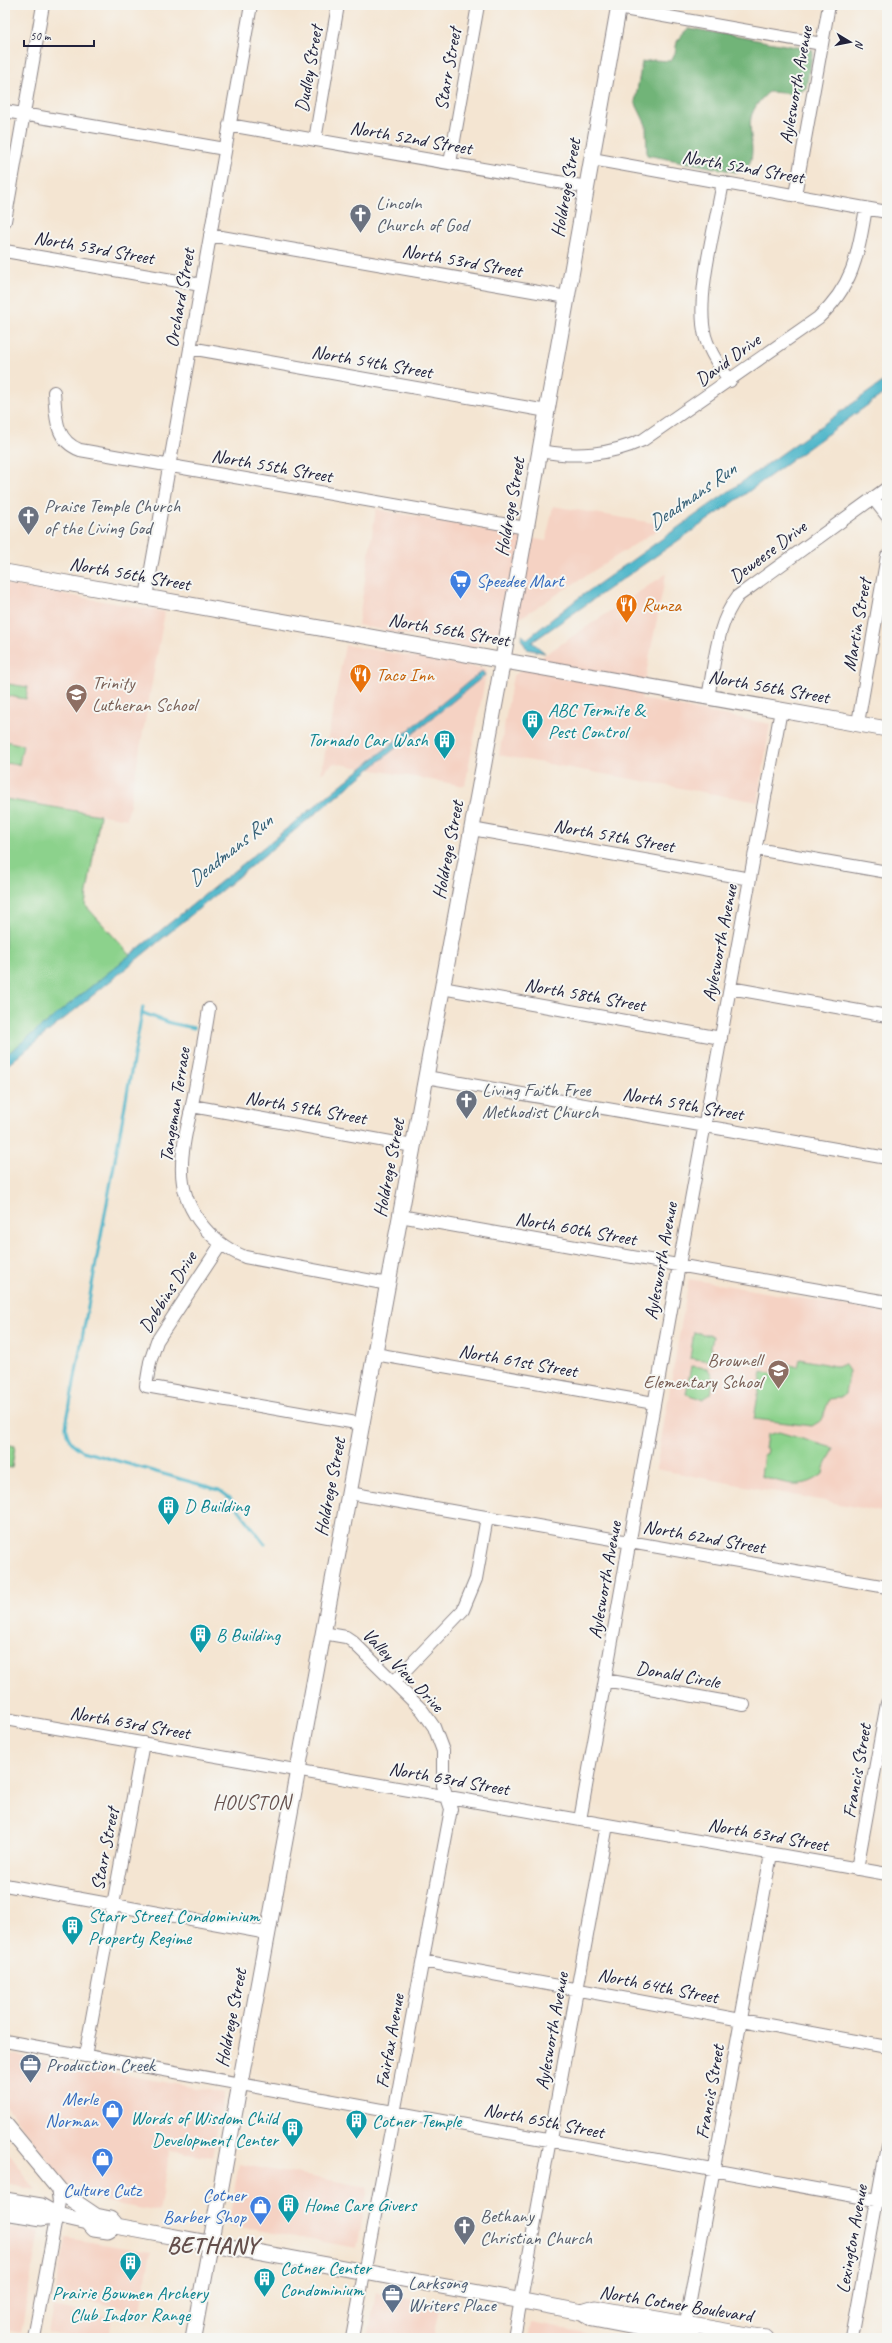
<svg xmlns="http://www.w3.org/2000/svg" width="892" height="2343" viewBox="0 0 892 2343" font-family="Caveat,sans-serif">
	<rect width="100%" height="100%" fill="#f6f6f2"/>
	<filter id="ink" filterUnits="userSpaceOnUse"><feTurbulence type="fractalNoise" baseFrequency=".025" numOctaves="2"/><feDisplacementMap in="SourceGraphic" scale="8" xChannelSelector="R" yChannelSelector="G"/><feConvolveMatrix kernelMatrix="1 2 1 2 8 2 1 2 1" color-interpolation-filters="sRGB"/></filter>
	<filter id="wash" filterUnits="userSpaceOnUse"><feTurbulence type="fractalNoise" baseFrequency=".012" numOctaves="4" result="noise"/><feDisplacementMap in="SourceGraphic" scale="16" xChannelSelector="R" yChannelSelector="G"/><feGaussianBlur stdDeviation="0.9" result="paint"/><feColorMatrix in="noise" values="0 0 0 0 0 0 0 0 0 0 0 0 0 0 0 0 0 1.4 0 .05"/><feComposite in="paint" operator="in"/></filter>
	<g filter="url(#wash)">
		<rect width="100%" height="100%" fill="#f4e5d2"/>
		<path fill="#f5d2c3" d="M 553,506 L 665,525 L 473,648 L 358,625 L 376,509 L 546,541 Z
			M 666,574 L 641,699 L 770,724 L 758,802 L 499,755 L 513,676 Z
			M 5,584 L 165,612 L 127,819 L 5,799 Z
			M 345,645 L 487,669 L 465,786 L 334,763 L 321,774 Z
			M 689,1279 L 887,1313 L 887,1513 L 656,1469 Z
			M 5,2053 L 224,2093 L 212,2157 L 170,2150 L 159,2212 L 75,2196 L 5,2104 Z
			M 5,2148 L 36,2190 L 5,2184 Z
			M 239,2164 L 368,2187 L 357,2248 L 228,2225 Z
			M 5,2226 L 39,2232 L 21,2333 L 5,2330 Z
			M 66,2238 L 151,2252 L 140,2311 L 55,2295 Z
			M 376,2292 L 440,2304 L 433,2338 L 368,2338 Z
			M 53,2306 L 112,2317 L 109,2338 L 76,2338 L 48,2333 Z
			M 531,2323 L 614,2338 L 528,2338 Z"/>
		<path fill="#8cd28c" stroke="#577a64" d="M 8,684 L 28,687 L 26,699 L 8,696 L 6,694 Z
			M 5,741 L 23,745 L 19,765 L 5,763 Z
			M 5,799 L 100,815 L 85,905 L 134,959 L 5,1062 Z
			M 694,1332 L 713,1336 L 709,1361 L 690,1358 Z
			M 800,1359 L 835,1366 L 845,1365 L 849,1371 L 845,1394 L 839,1398 L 829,1399 L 822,1420 L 812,1426 L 754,1419 L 762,1371 L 778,1375 L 787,1364 L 798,1367 Z
			M 691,1366 L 707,1368 C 714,1376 713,1384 711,1394 L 703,1399 L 686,1394 Z
			M 779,1432 L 833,1448 C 833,1457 824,1460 823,1474 C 802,1491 784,1483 761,1476 L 764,1454 L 767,1454 L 768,1449 L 765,1449 L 767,1435 Z
			M 5,1444 L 15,1446 L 12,1468 L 5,1467 Z"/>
		<path fill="#71b478" stroke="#4a6b5a" d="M 689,28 L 813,50 L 806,88 C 796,97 781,92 769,92 C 762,97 755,106 752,114 C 745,132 764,168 736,172 L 647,155 L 646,125 L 635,102 L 642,62 L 654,60 L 671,61 C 681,47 669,44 689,28 Z"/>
		<path fill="#4bb5c9" stroke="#366c82" d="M 887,379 L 887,391 L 738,499 L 532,642 L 545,653 L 527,649 L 521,639 L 522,635 L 527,639 L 576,600 Z
			M 482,671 L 485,675 L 5,1067 L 5,1056 Z"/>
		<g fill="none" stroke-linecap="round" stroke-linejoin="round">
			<path stroke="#4bb5c9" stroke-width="3" d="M 143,1007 L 66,1426 C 66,1438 73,1446 83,1451 L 219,1490 L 230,1498 L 265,1544
				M 143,1013 L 170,1023 L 194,1028"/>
		</g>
	</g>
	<g filter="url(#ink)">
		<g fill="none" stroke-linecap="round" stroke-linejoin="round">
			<defs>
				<path id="minor" d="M 618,8 L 822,44
					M 5,111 L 225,149
					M 229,125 L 587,187
					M 315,140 L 338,5
					M 592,159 L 887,212
					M 450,163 L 478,5
					M 723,182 C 716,224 695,296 705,336 C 710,353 720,367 730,381
					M 795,195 L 829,5
					M 5,221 L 43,5
					M 210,235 L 567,297
					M 5,251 L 201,285
					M 190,348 L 547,411
					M 54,392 C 56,415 54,440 80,450 L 526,528
					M 540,451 C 577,458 609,455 643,440 L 818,318 C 854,285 858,254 866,208
					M 873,498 L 887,516
					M 146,597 L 251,5
					M 708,697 C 715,663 716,624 738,596 L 887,488
					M 858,723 L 887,556
					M 472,829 L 750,879
					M 756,849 L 887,872
					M 442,988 L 721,1038
					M 730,988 L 887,1016
					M 209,1009 C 204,1041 198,1073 192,1105 C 188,1124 182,1145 182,1165 C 180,1206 208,1242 245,1257 L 388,1284
					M 426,1077 L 887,1158
					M 192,1106 L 413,1146
					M 400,1216 L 887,1302
					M 221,1244 L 157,1341 L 150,1362 L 146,1386 L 362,1424
					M 375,1354 L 654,1403
					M 349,1493 L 887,1587
					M 323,1633 L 346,1637 L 352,1641 L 422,1710 L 434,1727 L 443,1751 L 443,1785 L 451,1809 L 352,2338
					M 605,1680 L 744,1705
					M 394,1682 L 463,1610 L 476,1579 L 487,1517
					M 5,1719 L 887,1874
					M 580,1820 L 679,1265 L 781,710
					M 857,1869 L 887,1703
					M 5,1885 L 267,1933
					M 423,1961 L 887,2047
					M 5,2041 L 887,2202
					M 85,2056 L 143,1743
					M 684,2333 L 771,1854
					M 34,2338 L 59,2202 L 57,2188
					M 514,2338 L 607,1825
					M 852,2338 L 887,2146"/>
				<path id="major" d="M 5,572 L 887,729
					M 5,2124 L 62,2193 L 96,2216 L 110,2219 L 116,2226 L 582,2312 L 593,2319 L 692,2338
					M 5,2200 L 41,2206 L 57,2215 L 88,2222 L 94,2229 L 108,2231 L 116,2226
					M 5,2212 L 42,2218 L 57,2215
					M 582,2312 L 595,2308 L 765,2338
					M 193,2338 L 498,687 L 619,5"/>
			</defs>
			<use href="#minor" stroke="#8b8486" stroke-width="14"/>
			<use href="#major" stroke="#8b8486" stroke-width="17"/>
			<use href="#minor" stroke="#fff" stroke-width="12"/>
			<use href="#major" stroke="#fff" stroke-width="15"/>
		</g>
	</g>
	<defs>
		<symbol id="church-pin" viewBox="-11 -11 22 30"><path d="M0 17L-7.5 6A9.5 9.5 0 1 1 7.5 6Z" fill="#6b7280" stroke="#f6f6f2"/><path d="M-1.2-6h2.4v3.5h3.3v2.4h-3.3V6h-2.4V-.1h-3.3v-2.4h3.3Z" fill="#fff"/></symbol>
		<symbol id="supermarket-pin" viewBox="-11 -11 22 30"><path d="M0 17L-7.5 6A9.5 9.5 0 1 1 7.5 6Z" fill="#3f7fe0" stroke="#f6f6f2"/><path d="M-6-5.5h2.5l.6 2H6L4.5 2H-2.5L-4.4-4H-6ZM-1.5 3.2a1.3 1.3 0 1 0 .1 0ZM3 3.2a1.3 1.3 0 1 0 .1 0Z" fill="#fff"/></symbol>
		<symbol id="restaurant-pin" viewBox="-11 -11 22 30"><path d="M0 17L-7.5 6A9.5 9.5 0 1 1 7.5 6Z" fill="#e8710a" stroke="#f6f6f2"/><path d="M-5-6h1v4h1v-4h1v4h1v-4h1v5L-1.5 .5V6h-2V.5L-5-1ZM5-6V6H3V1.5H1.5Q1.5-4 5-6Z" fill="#fff"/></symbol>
		<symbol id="school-pin" viewBox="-11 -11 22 30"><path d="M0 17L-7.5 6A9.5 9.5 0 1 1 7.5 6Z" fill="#8d6e63" stroke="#f6f6f2"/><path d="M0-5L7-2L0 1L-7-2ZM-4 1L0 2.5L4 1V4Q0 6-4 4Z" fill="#fff"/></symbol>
		<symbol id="building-pin" viewBox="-11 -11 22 30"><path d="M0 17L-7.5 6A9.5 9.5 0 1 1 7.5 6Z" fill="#0f9aa8" stroke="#f6f6f2"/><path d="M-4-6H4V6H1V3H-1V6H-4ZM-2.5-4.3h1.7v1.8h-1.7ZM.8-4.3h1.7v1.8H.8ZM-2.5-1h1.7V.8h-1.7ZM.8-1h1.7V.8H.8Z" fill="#fff"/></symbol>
		<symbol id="office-pin" viewBox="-11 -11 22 30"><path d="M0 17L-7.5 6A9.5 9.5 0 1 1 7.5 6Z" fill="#5c6f8a" stroke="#f6f6f2"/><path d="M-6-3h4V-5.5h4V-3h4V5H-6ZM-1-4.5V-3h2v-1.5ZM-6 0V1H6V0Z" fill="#fff"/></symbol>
		<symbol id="shop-pin" viewBox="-11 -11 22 30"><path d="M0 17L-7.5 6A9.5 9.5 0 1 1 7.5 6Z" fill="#3f7fe0" stroke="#f6f6f2"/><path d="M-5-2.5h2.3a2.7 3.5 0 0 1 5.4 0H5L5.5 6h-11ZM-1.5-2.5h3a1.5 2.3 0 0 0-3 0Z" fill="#fff"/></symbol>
	</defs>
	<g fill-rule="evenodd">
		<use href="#church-pin" x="348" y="202" width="25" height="34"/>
		<use href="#church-pin" x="16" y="504" width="25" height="34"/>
		<use href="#supermarket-pin" x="448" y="568" width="25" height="34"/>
		<use href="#restaurant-pin" x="614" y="592" width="25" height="34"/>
		<use href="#restaurant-pin" x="348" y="662" width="25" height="34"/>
		<use href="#school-pin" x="64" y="682" width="25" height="34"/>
		<use href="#building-pin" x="520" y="708" width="25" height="34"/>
		<use href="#building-pin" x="432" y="728" width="25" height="34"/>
		<use href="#church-pin" x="454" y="1088" width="25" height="34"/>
		<use href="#school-pin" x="766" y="1358" width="25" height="34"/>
		<use href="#building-pin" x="156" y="1494" width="25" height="34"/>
		<use href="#building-pin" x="188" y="1622" width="25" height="34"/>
		<use href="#building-pin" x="60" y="1914" width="25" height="34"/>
		<use href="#office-pin" x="18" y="2052" width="25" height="34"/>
		<use href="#shop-pin" x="100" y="2098" width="25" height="34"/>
		<use href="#building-pin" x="344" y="2108" width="25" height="34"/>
		<use href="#building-pin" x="280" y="2116" width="25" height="34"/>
		<use href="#shop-pin" x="90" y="2146" width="25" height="34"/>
		<use href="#building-pin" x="276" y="2192" width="25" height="34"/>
		<use href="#shop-pin" x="248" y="2194" width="25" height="34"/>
		<use href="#church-pin" x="452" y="2214" width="25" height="34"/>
		<use href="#building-pin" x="118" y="2250" width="25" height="34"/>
		<use href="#building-pin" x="252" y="2266" width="25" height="34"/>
		<use href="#office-pin" x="380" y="2282" width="25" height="34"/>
	</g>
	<g text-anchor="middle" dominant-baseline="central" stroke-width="4" stroke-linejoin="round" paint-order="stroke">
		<g font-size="19" fill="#22223b" stroke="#f6f6f2">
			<text transform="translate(309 69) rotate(-80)">Dudley Street</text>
			<text transform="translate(448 69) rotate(-80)">Starr Street</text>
			<text transform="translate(796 85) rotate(-80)">Aylesworth Avenue</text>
			<text transform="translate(411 138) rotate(10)">North 52nd Street</text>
			<text transform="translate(743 167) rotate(10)">North 52nd Street</text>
			<text transform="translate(566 188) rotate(-80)">Holdrege Street</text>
			<text transform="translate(94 248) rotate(10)">North 53rd Street</text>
			<text transform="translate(462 261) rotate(10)">North 53rd Street</text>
			<text transform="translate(180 298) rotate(-80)">Orchard Street</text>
			<text transform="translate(728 360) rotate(-36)">David Drive</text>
			<text transform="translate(372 362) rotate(10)">North 54th Street</text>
			<text transform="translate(272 466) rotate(10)">North 55th Street</text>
			<text transform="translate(510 507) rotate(-80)">Holdrege Street</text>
			<text transform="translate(768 552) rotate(-37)">Deweese Drive</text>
			<text transform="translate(130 574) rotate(10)">North 56th Street</text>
			<text transform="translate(857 625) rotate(-80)">Martin Street</text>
			<text transform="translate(449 630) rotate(10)">North 56th Street</text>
			<text transform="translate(769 687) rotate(10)">North 56th Street</text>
			<text transform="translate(614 836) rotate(10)">North 57th Street</text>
			<text transform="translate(448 850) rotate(-79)">Holdrege Street</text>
			<text transform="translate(720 943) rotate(-79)">Aylesworth Avenue</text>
			<text transform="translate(585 995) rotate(10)">North 58th Street</text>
			<text transform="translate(683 1104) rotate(10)">North 59th Street</text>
			<text transform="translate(175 1105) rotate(-81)">Tangeman Terrace</text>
			<text transform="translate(306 1108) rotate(10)">North 59th Street</text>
			<text transform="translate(389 1168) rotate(-79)">Holdrege Street</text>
			<text transform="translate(576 1229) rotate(10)">North 60th Street</text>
			<text transform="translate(661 1261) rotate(-80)">Aylesworth Avenue</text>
			<text transform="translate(168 1292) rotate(-58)">Dobbins Drive</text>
			<text transform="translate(518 1361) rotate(10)">North 61st Street</text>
			<text transform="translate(330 1487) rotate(-79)">Holdrege Street</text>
			<text transform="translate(704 1537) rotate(10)">North 62nd Street</text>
			<text transform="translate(605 1580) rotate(-80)">Aylesworth Avenue</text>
			<text transform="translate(403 1670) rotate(46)">Valley View Drive</text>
			<text transform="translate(678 1675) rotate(10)">Donald Circle</text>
			<text transform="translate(130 1723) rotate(10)">North 63rd Street</text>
			<text transform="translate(857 1771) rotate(-80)">Francis Street</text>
			<text transform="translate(449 1779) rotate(10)">North 63rd Street</text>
			<text transform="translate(768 1835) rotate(10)">North 63rd Street</text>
			<text transform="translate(105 1849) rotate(-79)">Starr Street</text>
			<text transform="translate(658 1986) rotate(11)">North 64th Street</text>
			<text transform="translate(231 2018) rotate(-79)">Holdrege Street</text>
			<text transform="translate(552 2031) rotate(-80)">Aylesworth Avenue</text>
			<text transform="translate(390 2041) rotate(-80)">Fairfax Avenue</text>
			<text transform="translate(710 2092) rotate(-80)">Francis Street</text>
			<text transform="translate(544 2121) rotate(11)">North 65th Street</text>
			<text transform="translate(852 2239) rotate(-80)">Lexington Avenue</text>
			<text transform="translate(676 2304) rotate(9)">North Cotner Boulevard</text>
		</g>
		<g font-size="19" fill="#5b616d" stroke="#f6f6f2" text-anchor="start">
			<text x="376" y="203">Lincoln<tspan x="376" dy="22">Church of God</tspan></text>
			<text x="44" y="506">Praise Temple Church<tspan x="44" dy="22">of the Living God</tspan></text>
			<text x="482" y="1090">Living Faith Free<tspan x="482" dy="22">Methodist Church</tspan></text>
			<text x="480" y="2216">Bethany<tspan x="480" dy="22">Christian Church</tspan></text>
		</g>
		<g font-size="19" fill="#366cbe" stroke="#f6f6f2" text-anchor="end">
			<text x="476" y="581" text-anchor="start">Speedee Mart</text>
			<text x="98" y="2099">Merle<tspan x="98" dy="22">Norman</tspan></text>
			<text x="102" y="2190" text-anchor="middle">Culture Cutz</text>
			<text x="246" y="2195">Cotner<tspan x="246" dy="22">Barber Shop</tspan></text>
		</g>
		<g font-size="19" fill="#c56008" stroke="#f6f6f2" text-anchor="start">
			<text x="642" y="605">Runza</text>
			<text x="376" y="675">Taco Inn</text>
		</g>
		<g font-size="19" fill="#785e54" stroke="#f6f6f2" text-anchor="start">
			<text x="92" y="683">Trinity<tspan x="92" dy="22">Lutheran School</tspan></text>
			<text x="762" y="1360" text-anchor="end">Brownell<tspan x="762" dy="22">Elementary School</tspan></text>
		</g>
		<g font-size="19" fill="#0d838f" stroke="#f6f6f2" text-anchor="start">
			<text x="548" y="710">ABC Termite &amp;<tspan x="548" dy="22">Pest Control</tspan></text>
			<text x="428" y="740" text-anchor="end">Tornado Car Wash</text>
			<text x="184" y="1506">D Building</text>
			<text x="216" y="1635">B Building</text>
			<text x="88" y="1916">Starr Street Condominium<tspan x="88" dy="22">Property Regime</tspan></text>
			<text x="278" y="2118" text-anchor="end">Words of Wisdom Child<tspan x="278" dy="22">Development Center</tspan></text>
			<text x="372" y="2121">Cotner Temple</text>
			<text x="304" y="2205">Home Care Givers</text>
			<text x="280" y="2268">Cotner Center<tspan x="280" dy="22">Condominium</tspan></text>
			<text x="130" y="2293" text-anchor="middle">Prairie Bowmen Archery<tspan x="130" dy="22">Club Indoor Range</tspan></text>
		</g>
		<g font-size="19" fill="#4e5e75" stroke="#f6f6f2" text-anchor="start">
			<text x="46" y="2065">Production Creek</text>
			<text x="408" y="2283">Larksong<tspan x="408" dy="22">Writers Place</tspan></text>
		</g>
		<g font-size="20" font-style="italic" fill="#325d74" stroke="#f6f6f2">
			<text transform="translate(692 496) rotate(-35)">Deadmans Run</text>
			<text transform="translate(230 850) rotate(-39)">Deadmans Run</text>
		</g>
		<g font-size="20" letter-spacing="1" fill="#644f4c" stroke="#f6f6f2">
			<text x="252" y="1802">HOUSTON</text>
		</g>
		<g font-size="23" font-weight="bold" letter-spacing="1" fill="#644f4c" stroke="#f6f6f2">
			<text x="213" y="2245">BETHANY</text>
		</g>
	</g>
	<rect width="892" height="2343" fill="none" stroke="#f6f6f2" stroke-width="20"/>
	<g transform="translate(850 42) rotate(100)" stroke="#f6f6f2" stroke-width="3" paint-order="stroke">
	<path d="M0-3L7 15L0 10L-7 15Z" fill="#22223b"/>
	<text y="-6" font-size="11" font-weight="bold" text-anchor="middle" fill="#22223b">N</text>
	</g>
	<path d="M24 40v6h70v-6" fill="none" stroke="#22223b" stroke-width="2"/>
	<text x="30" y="40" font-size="12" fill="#22223b" stroke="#f6f6f2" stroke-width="3" paint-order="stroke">50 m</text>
</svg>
